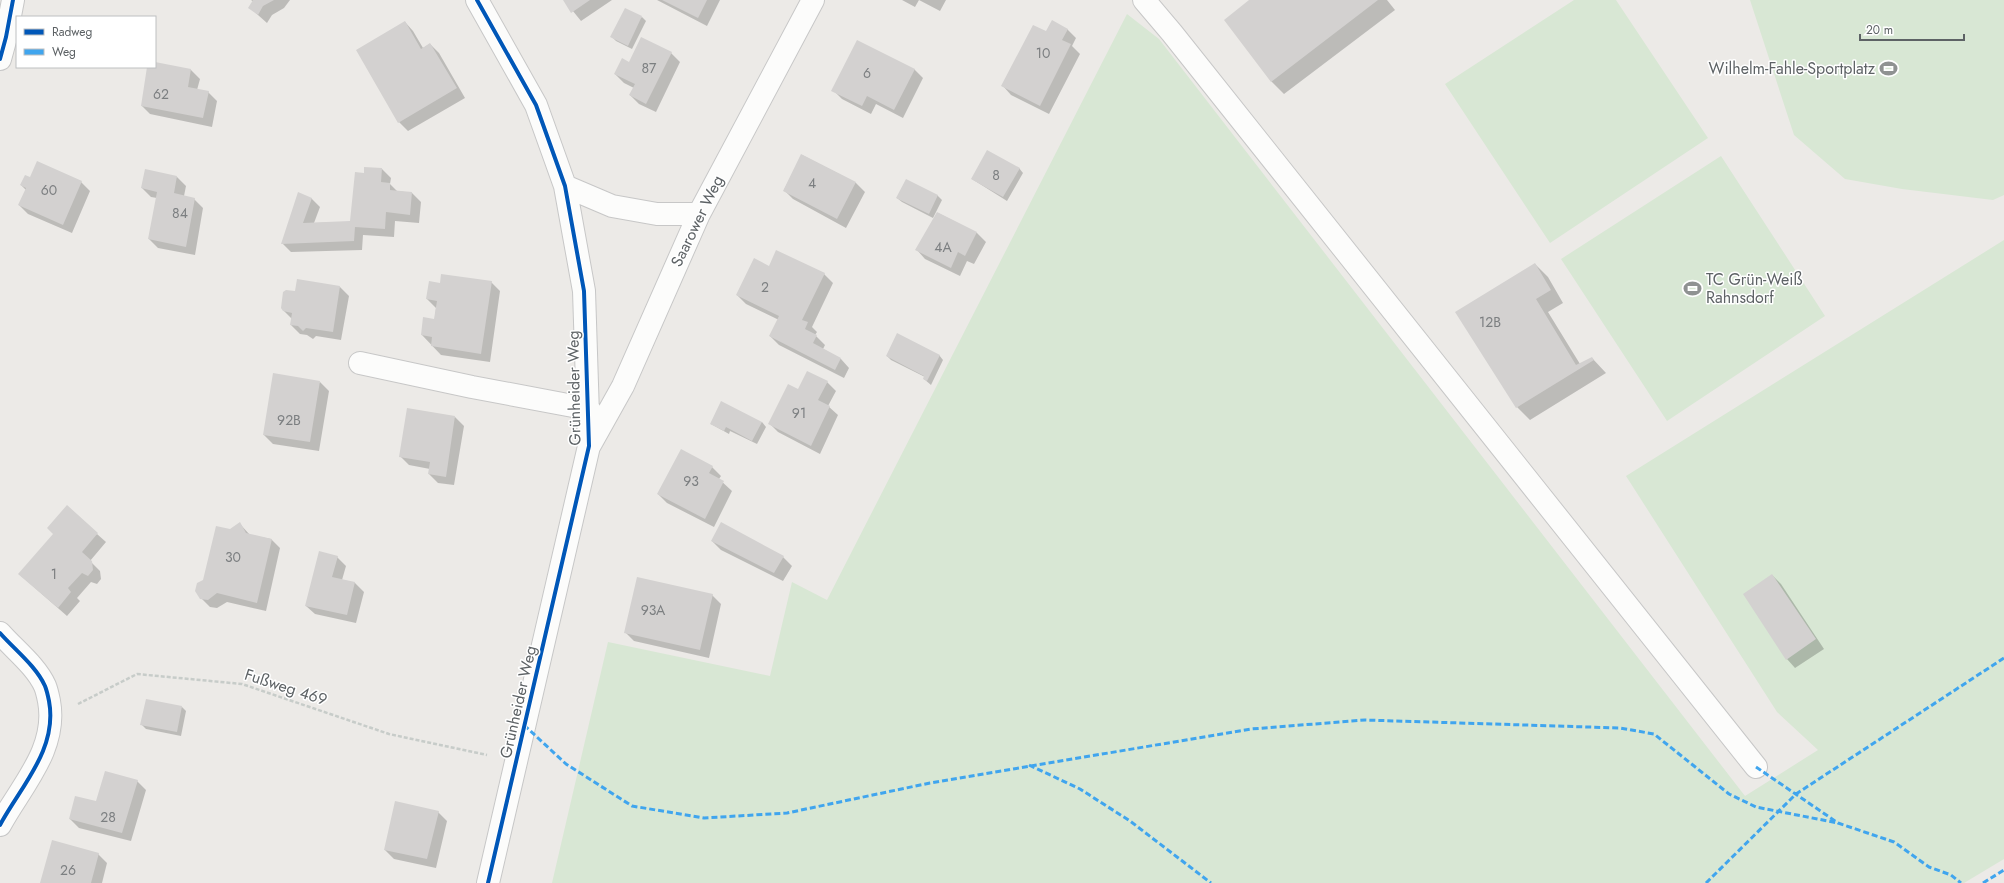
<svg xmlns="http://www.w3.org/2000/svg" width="2004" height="883" viewBox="0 0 2004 883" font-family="Jost,sans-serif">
	<rect width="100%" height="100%" fill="#eceae7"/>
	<path fill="#d8e7d4" d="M 1574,0 L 1616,0 L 1708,138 L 1550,243 L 1445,84 Z
		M 1750,0 L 2004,0 L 2004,195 L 1993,200 L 1902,189 L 1845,179 L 1794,135 Z
		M 1127,14 L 1159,39 L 1745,796 L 1818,750 L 1777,712 L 1626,476 L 2004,240 L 2004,859 L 1964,883 L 552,883 L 608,642 L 770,676 L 792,582 L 827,600 Z
		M 1721,156 L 1825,316 L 1667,421 L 1561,259 Z"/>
	<path fill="#0003" d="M 251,0 L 290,0 L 284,8 L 272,15 L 267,23 L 250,8 L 254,2 Z
		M 564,0 L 612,0 L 581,21 Z
		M 657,0 L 720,0 L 707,26 Z
		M 902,0 L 946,0 L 940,11 L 919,0 L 915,7 Z
		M 1251,0 L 1387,0 L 1395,10 L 1284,94 L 1271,81 Z
		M 642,17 L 646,21 L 632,49 L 616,41 L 612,37 Z
		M 405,22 L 413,31 L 423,48 L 430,44 L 439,53 L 465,98 L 408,131 L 399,122 Z
		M 1067,29 L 1076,38 L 1072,46 L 1080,54 L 1049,114 L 1011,95 L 1003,86 L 1046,33 Z
		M 671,53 L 680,62 L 656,112 L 639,104 L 630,95 L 634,88 L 624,83 L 615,74 Z
		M 155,63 L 191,70 L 200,79 L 197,90 L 208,92 L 217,101 L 212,127 L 150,114 L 142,106 L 148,67 L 155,67 Z
		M 914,69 L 923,78 L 903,118 L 876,104 L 871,114 L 842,99 L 833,90 Z
		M 802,155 L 856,183 L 865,192 L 846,228 L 793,199 L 784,190 Z
		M 1019,168 L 1023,173 L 1007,201 L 972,179 Z
		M 382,169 L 391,178 L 390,184 L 397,191 L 412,193 L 421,202 L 419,223 L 395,221 L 394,237 L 363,235 L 362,250 L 291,252 L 282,243 L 311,198 L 320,207 L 314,223 L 351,222 L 365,174 Z
		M 177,177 L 186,186 L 184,196 L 194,199 L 203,208 L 195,255 L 158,248 L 149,239 L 157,198 L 151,197 L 142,188 Z
		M 31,179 L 81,182 L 90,191 L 72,233 L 28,214 L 19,205 L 26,190 L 21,185 Z
		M 937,195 L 942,200 L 933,218 L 902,202 L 897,198 Z
		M 938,213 L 977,233 L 986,242 L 974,264 L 967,261 L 960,276 L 925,259 L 917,250 Z
		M 1535,264 L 1548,277 L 1563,303 L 1548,312 L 1580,364 L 1592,358 L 1606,373 L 1530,420 L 1517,407 Z
		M 769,267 L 824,274 L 833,283 L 812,327 L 817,332 L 815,335 L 825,345 L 823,349 L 841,359 L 849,368 L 844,378 L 779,345 L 770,336 L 779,320 L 746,304 L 737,295 Z
		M 491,282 L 500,291 L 490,362 L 441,355 L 422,335 L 435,320 L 436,308 L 427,299 L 441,284 Z
		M 340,287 L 349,296 L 341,340 L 316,336 L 313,339 L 307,335 L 300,334 L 291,325 L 292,319 L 284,311 Z
		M 939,355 L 943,360 L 931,385 L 924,379 L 925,377 L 891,360 L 887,356 Z
		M 320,382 L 329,391 L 319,451 L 273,444 L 264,435 Z
		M 827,382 L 836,391 L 828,406 L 838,415 L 820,454 L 778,432 L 770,424 L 799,391 Z
		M 455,417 L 464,426 L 454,485 L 438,483 L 429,474 L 430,469 L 409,465 L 400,456 Z
		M 762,422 L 766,427 L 757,444 L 730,431 L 729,434 L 711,424 Z
		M 712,467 L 721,476 L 719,479 L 732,491 L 714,527 L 667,503 L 658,494 Z
		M 240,524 L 250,535 L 271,539 L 280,548 L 266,611 L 227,602 L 217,608 L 210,607 L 201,598 L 204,581 L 230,530 Z
		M 97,534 L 106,542 L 90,561 L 100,571 L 101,579 L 97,584 L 91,582 L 77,598 L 80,601 L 67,616 L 19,574 Z
		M 712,541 L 783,557 L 792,566 L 783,581 L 721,550 Z
		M 337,557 L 346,566 L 342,580 L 355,583 L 364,592 L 356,623 L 315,614 L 306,606 Z
		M 1772,575 L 1781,584 L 1824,649 L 1795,668 L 1787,659 Z
		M 712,595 L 721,604 L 709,658 L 634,641 L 625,632 Z
		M 182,707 L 186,711 L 181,736 L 146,729 L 142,725 Z
		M 137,781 L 146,790 L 131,841 L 79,828 L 70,819 L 97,802 Z
		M 438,812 L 447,821 L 436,868 L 394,859 L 385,850 Z
		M 98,854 L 107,863 L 102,883 L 41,883 Z"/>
	<path fill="#d3d1d0" d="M 253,0 L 274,0 L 263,6 L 258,15 L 248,8 Z
		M 563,0 L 590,0 L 571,13 Z
		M 662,0 L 707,0 L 698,18 Z
		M 1249,0 L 1378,0 L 1271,82 L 1224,20 Z
		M 625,8 L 642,16 L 628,46 L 610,37 Z
		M 1052,20 L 1068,29 L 1062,40 L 1071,44 L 1040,106 L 1001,86 L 1033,25 L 1046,31 Z
		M 405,21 L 421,49 L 430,43 L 457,88 L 398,123 L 356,50 Z
		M 641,37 L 672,52 L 646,104 L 629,95 L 635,84 L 614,74 L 622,58 L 629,62 Z
		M 857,40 L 915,69 L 894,110 L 867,96 L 862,106 L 831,91 Z
		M 155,62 L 191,69 L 188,87 L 209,91 L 203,118 L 141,106 L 147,67 L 155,67 Z
		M 987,150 L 1020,168 L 1003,197 L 971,179 Z
		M 801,154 L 856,182 L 837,219 L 783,191 Z
		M 37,161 L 82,181 L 63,225 L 18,205 L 26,188 L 20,185 L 25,175 L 30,177 Z
		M 364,167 L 382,168 L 381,182 L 390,183 L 390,190 L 412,192 L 410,215 L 386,212 L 385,229 L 355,227 L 354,241 L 281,244 L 298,192 L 312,198 L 303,223 L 350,221 L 355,172 L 364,173 Z
		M 145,169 L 177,176 L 174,193 L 195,198 L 186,247 L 148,239 L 157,192 L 141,188 Z
		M 906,179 L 938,195 L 929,214 L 896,198 Z
		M 937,212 L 977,232 L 965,256 L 958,252 L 951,268 L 915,250 Z
		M 776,250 L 825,273 L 802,320 L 808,322 L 805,329 L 817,335 L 813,343 L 841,358 L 835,370 L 769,336 L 779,316 L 736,295 L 754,258 L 769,266 Z
		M 1535,263 L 1551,290 L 1536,299 L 1576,365 L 1592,357 L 1594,360 L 1516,408 L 1455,312 Z
		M 441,274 L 492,281 L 481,354 L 431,346 L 432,337 L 421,335 L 423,317 L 434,319 L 437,301 L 426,299 L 429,281 L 440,283 Z
		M 297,279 L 340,286 L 333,332 L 306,328 L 303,331 L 298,326 L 290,325 L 292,313 L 283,311 L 281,308 L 283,292 L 286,290 L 295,291 Z
		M 897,333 L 940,355 L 927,381 L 923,379 L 924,376 L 886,356 Z
		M 807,371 L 828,381 L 818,400 L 830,406 L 811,446 L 768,424 L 788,384 L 798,389 Z
		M 273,373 L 320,381 L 310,442 L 263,435 Z
		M 721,401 L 762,422 L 752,441 L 726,427 L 724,431 L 710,424 Z
		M 407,408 L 455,416 L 446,477 L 428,474 L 430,462 L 399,457 Z
		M 681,449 L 713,466 L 709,473 L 724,481 L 705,519 L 657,494 Z
		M 67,505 L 98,533 L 82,552 L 92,561 L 93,570 L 88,576 L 82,573 L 68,588 L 71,592 L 58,608 L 18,574 L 53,534 L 47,528 Z
		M 240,522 L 246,533 L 272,539 L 257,603 L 217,593 L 208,600 L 200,599 L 195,591 L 197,583 L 203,580 L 216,526 L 230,529 Z
		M 721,522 L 784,556 L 774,573 L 711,541 Z
		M 319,551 L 338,556 L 332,577 L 355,582 L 347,615 L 305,606 Z
		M 1772,574 L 1816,639 L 1786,660 L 1743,594 Z
		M 637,577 L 713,594 L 700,650 L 624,633 Z
		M 146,699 L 182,706 L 177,732 L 140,725 Z
		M 105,771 L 138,780 L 122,833 L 69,819 L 75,796 L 96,801 Z
		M 395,801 L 439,811 L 427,859 L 384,850 Z
		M 52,840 L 99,853 L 91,883 L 40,883 Z"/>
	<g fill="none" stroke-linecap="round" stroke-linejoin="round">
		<defs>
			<path id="minor" d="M 477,0 L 536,105 L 565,186 L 584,291 L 589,446 L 488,883
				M 1144,0 L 1172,33 L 1756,767
				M 0,59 L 6,37 L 13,0
				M 565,186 L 612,206 L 657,214 L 699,214
				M 360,363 L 472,387 L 589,409
				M 590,445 L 623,386 L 699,214 L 813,0
				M 0,633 C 15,650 36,666 45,686 C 47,691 48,696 49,701 C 58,749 21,786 0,825"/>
		</defs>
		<use href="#minor" stroke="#c7c7c7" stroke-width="24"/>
		<path stroke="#c7ccc9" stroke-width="2.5" stroke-dasharray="4 2" stroke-linecap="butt" d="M 78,704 L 137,674 L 242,684 L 389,734 L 487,755"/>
		<use href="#minor" stroke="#fcfcfb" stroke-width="22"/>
		<path stroke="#40a5ee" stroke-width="3" stroke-dasharray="6 3" stroke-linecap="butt" d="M 524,725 L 566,764 L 632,806 L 704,818 L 787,813 L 930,783 L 1251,729 L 1365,720 L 1620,728 L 1654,734 L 1729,794 L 1756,807 L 1838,823
			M 1029,765 L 1080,789 L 1130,821 L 1211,883
			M 1756,767 L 1838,823 L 1894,842 L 1929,867 L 1951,875 L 1961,883
			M 1706,883 L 1796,794 L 2004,658
			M 1983,883 L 2004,870"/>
		<defs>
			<path id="cycleway" d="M 477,0 L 536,105 L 565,186 L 584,291 L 589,446 L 488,883
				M 0,59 L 6,37 L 13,0
				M 0,633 C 15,650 36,666 45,686 C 47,691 48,696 49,701 C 58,749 21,786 0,825"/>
		</defs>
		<use href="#cycleway" stroke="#fff" stroke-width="6"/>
		<use href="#cycleway" stroke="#0057b8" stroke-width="4"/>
	</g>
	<defs>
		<symbol id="stadium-bare" viewBox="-9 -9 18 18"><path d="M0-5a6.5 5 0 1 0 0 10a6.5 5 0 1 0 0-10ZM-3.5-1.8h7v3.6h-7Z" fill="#8f9292" stroke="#fff" stroke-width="2.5" paint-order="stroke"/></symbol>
	</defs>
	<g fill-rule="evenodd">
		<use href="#stadium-bare" x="1876" y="56" width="25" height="25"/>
		<use href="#stadium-bare" x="1680" y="276" width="25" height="25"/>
	</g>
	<g text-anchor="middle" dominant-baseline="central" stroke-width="3" stroke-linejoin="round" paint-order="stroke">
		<g font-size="14" fill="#7c7f81">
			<text x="1043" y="53">10</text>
			<text x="649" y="68">87</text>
			<text x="867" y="73">6</text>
			<text x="161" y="94">62</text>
			<text x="996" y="175">8</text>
			<text x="812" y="183">4</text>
			<text x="49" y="190">60</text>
			<text x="180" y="213">84</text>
			<text x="943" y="247">4A</text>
			<text x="765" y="287">2</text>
			<text x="1490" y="322">12B</text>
			<text x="799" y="413">91</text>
			<text x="289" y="420">92B</text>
			<text x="691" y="481">93</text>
			<text x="233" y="557">30</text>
			<text x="54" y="574">1</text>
			<text x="653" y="610">93A</text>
			<text x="108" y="817">28</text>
			<text x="68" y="870">26</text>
		</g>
		<g font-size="16" fill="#5d6265" stroke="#fff" text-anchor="end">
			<text x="1875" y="68">Wilhelm-Fahle-Sportplatz</text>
			<text x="1706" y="279" text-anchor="start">TC Grün-Weiß<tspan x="1706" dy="18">Rahnsdorf</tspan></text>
		</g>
		<g font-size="16" fill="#5d6265" stroke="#fff">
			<text transform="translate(697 221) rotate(-64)">Saarower Weg</text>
			<text transform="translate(574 388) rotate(-91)">Grünheider Weg</text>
			<text transform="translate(286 687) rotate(18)">Fußweg 469</text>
			<text transform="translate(518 702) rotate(-77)">Grünheider Weg</text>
		</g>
	</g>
	<rect x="16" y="16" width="140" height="52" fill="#ffffff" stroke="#bec0c1"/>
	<rect x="24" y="29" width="20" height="6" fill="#0057b8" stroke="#bec0c1"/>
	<text x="52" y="36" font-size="12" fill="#5d6265">Radweg</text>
	<rect x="24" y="49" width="20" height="6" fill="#40a5ee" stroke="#bec0c1"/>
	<text x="52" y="56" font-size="12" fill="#5d6265">Weg</text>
	<path d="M1860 34v6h104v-6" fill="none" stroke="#5d6265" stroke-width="2"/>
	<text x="1866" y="34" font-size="12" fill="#5d6265" stroke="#ffffff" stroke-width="3" paint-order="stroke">20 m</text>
</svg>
